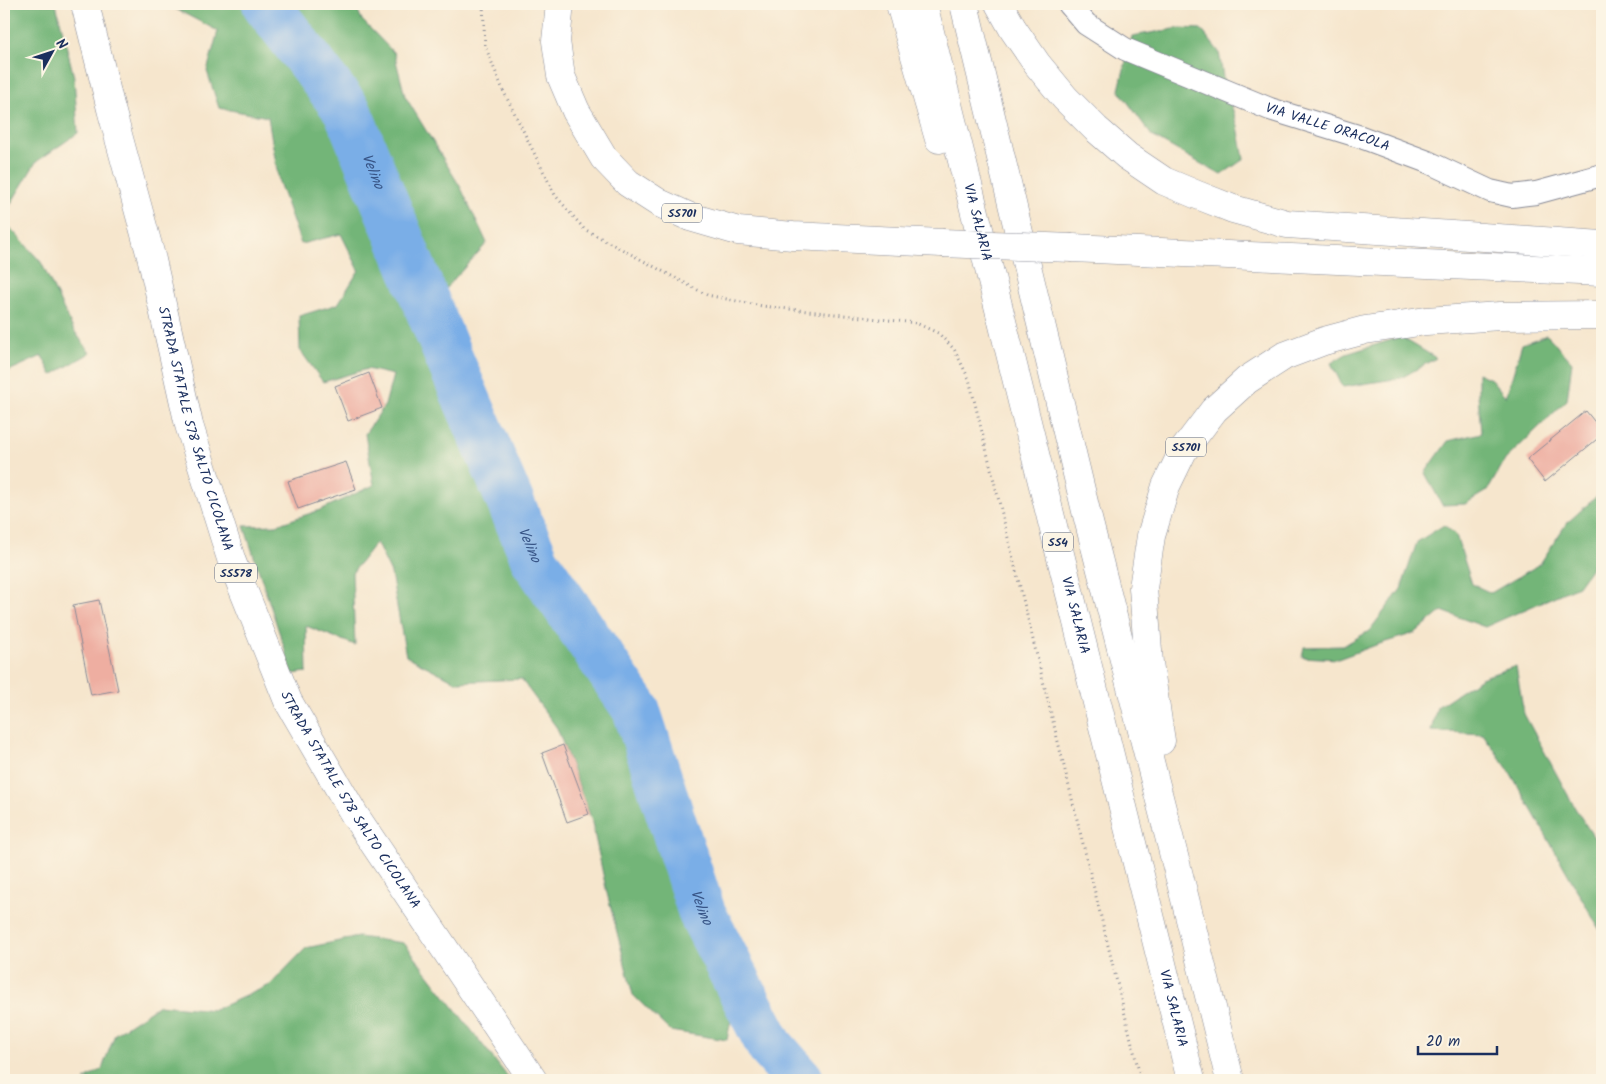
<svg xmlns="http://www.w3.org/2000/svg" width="1606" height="1084" viewBox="0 0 1606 1084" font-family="Kalam,sans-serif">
	<rect width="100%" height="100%" fill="#fcf5e5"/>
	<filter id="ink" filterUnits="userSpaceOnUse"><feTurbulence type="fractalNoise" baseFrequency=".02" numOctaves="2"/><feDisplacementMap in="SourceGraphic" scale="10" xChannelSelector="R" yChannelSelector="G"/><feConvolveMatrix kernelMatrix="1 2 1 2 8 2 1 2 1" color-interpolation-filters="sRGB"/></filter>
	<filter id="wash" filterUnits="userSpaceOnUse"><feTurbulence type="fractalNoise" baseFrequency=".0096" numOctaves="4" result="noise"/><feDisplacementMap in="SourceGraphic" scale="20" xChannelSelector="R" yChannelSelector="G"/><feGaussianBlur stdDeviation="1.12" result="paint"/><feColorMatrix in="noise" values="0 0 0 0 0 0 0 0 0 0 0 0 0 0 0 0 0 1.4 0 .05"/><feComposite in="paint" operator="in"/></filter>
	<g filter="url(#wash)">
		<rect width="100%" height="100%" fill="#f6e6cd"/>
		<path fill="#73b578" stroke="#47726b" d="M 4,4 L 56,4 L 74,77 L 78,133 L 36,162 L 4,215 Z
			M 166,4 L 248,4 L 303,83 L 353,162 L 414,297 L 521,544 L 584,661 L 634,725 L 689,892 L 734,1003 L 727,1040 L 670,1031 L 633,995 L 607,893 L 591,818 L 557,728 L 521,679 L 457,682 L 406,656 L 391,573 L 376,542 L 352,573 L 355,645 L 306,626 L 307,672 L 293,674 L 244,526 L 276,525 L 320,510 L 374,485 L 365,434 L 385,405 L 393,375 L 367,369 L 323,382 L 300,350 L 299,316 L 338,304 L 359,270 L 341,234 L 301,244 L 279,182 L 268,117 L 219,108 L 207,71 L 218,31 Z
			M 285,4 L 355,4 L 362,20 L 394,53 L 405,96 L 461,188 L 487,243 L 445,289 L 410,210 L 308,32 Z
			M 1180,28 L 1201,29 L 1219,52 L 1224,83 L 1238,126 L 1244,159 L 1221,175 L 1152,136 L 1119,90 L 1132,36 Z
			M 4,221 L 41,262 L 73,329 L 90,353 L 52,375 L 42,356 L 4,373 Z
			M 1547,335 L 1572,362 L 1567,400 L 1505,460 L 1488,490 L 1465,504 L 1442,505 L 1425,473 L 1448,441 L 1481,433 L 1478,394 L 1478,373 L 1491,379 L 1506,397 L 1522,344 Z
			M 1401,337 L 1436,358 L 1401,378 L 1343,387 L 1331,363 L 1346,354 Z
			M 1602,494 L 1602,552 L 1578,586 L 1485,627 L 1442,611 L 1415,633 L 1376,645 L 1338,659 L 1302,657 L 1304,647 L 1343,646 L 1369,631 L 1401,589 L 1417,542 L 1444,525 L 1456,535 L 1472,584 L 1491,593 L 1540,564 L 1566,524 L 1598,495 Z
			M 1516,666 L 1524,714 L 1575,808 L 1602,850 L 1602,934 L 1510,772 L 1483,734 L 1431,731 L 1437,707 L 1481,678 Z
			M 358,937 L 404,943 L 510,1080 L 84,1080 L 102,1069 L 115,1034 L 159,1005 L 214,1010 L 270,985 L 306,948 Z"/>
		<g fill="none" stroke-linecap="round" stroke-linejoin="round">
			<path stroke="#7aaee7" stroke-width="48" id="s1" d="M 266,4 L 347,110 L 447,353 L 536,562 L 636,709 L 702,913 L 770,1046 L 800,1080"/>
		</g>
		<g id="blocks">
			<path fill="#eeaea1" d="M 369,373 L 382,408 L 348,421 L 335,386 Z
				M 1586,411 L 1602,431 L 1602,435 L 1545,482 L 1527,459 Z
				M 346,462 L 356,489 L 298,509 L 288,481 Z
				M 99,600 L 118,690 L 91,695 L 73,605 Z
				M 563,745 L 589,814 L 567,822 L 542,753 Z"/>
		</g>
	</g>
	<g filter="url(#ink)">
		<use href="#blocks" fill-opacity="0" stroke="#888a96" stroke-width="1"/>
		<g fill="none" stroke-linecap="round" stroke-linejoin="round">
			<defs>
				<g id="street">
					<path id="s2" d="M 1069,4 L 1086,24 L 1125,49 L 1270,109 L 1361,137 L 1428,162 L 1490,191 L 1512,196 L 1536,193 L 1602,175"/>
				</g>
				<g id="primary">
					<path id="s3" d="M 85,4 L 111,109 L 152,260 L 189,425 L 232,562 L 288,701 L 354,814 L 533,1080"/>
				</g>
				<g id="highway">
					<path d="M 560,4 L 556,41 L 561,76 L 576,111 L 604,158 L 628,183 L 659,203 L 690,217 L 738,231 L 793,236 L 942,243"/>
					<path d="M 900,4 L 939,139"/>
					<path id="s4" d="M 923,4 L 1191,1080"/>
					<path d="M 964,4 L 1086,511 L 1184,895 L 1230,1080"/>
					<path d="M 999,4 L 1013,29 L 1037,64 L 1065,98 L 1096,129 L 1127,156 L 1164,181 L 1195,194 L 1233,209 L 1287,224 L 1602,245"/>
					<path d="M 1072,248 L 1602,272"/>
					<path d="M 1161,741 L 1149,663 L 1143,588 L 1151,536 L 1166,486 L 1183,451 L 1214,410 L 1247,380 L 1284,356 L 1324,341 L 1365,330 L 1426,321 L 1500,316 L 1602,315"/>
				</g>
			</defs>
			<use href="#street" stroke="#888a96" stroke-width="24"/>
			<use href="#primary" stroke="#888a96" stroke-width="29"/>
			<use href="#highway" stroke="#888a96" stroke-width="29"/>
			<path stroke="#888a96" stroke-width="3" stroke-dasharray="1 4" stroke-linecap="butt" d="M 483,4 L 485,46 L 503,90 L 555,195 L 584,229 L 707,295 L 762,306 L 916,323 L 938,333 L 954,349 L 969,379 L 1141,1080"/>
			<use href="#street" stroke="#fff" stroke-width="22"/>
			<use href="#primary" stroke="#fff" stroke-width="28"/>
			<use href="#highway" stroke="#fff" stroke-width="28"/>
			<defs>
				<path id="highway-bridge" d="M 942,243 L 1072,248"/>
			</defs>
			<use href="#highway-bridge" stroke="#888a96" stroke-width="29" stroke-linecap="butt"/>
			<use href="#highway-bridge" stroke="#fff" stroke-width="28"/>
		</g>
	</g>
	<g text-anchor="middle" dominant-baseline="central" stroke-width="4.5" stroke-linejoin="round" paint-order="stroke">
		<g fill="#fcf5e5" stroke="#5e6a86" stroke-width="1">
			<rect x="662" y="203.5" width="40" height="19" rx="4"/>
			<rect x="1166" y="437.5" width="40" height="19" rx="4"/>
			<rect x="1043" y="532.5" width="30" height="19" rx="4"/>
			<rect x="215" y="563.5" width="42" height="19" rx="4"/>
		</g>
		<g font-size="12" font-weight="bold" fill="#1b2f5e">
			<text x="682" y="213">SS701</text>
			<text x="1186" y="447">SS701</text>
			<text x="1058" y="542">SS4</text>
			<text x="236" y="573">SS578</text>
		</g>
		<g font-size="14" fill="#1b2f5e" stroke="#fcf5e5">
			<text stroke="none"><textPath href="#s2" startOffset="290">VIA VALLE ORACOLA</textPath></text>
			<text stroke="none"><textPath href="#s4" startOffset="225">VIA SALARIA</textPath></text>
			<text stroke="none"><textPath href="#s3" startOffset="439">STRADA STATALE 578 SALTO CICOLANA</textPath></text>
			<text stroke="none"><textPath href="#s4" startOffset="630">VIA SALARIA</textPath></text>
			<text stroke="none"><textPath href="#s3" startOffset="844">STRADA STATALE 578 SALTO CICOLANA</textPath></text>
			<text stroke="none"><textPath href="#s4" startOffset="1035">VIA SALARIA</textPath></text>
		</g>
		<g font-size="15" font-style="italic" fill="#385587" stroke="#fcf5e5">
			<text stroke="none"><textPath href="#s1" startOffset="200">Velino</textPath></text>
			<text stroke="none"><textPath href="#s1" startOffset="605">Velino</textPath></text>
			<text stroke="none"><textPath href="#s1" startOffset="1010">Velino</textPath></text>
		</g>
	</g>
	<rect width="1606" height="1084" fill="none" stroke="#fcf5e5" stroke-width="20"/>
	<g transform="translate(52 52) rotate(50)" stroke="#fcf5e5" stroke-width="4" paint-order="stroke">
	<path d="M0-4L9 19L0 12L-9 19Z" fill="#1b2f5e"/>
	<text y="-8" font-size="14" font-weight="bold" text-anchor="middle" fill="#1b2f5e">N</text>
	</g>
	<path d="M1418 1046v8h79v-8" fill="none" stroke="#1b2f5e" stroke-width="2.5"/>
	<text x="1426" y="1046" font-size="15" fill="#1b2f5e" stroke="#fcf5e5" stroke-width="4" paint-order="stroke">20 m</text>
</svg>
